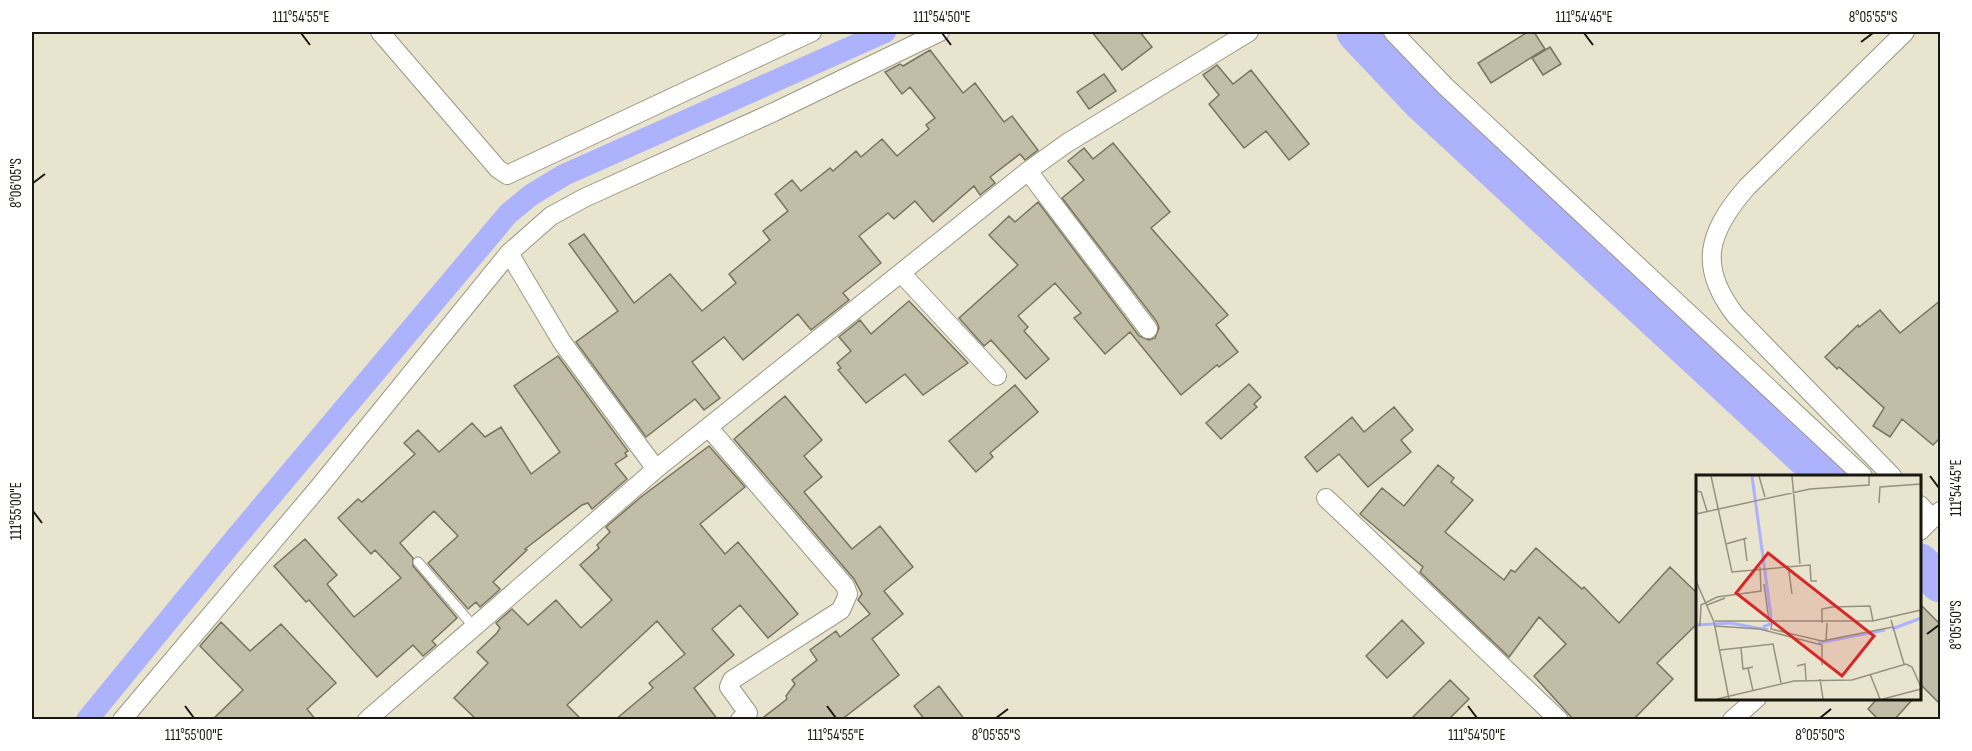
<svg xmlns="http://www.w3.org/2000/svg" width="1972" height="751" viewBox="0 0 1972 751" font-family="'Sofia Sans Condensed',sans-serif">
	<rect width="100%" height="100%" fill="#e8e4cd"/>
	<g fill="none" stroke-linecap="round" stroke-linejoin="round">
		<path stroke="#adb2fd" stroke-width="22" d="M 87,720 L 234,540 L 508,214 L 531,195 L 564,175 L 885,32"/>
		<path stroke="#adb2fd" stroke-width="39" d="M 1356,32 L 1422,102 L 1826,476
			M 1920,563 L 1940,583"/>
	</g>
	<path fill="#c1bda6" stroke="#77745f" stroke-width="1.5" d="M 1092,32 L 1140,32 L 1152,47 L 1122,70 Z
		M 1528,32 L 1534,32 L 1545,49 L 1491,83 L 1478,63 Z
		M 1550,47 L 1561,64 L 1543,75 L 1532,58 Z
		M 930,50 L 963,93 L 975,83 L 1004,122 L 1012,116 L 1038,150 L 1025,160 L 1020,154 L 990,177 L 995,183 L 980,195 L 974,186 L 933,222 L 915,201 L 894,219 L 888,213 L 859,236 L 881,263 L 843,293 L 849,300 L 811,330 L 798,314 L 743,360 L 724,337 L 692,362 L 720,398 L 704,410 L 695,399 L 646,437 L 576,342 L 618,311 L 569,244 L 584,234 L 634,303 L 670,274 L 702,311 L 736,283 L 729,274 L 770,240 L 763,231 L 788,211 L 775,194 L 792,180 L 801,191 L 830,168 L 833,171 L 856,151 L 861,157 L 882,139 L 897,156 L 929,129 L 926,125 L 935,118 L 910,87 L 902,94 L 885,72 L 900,64 L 903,66 Z
		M 1217,65 L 1233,84 L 1251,70 L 1309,144 L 1289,160 L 1266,131 L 1244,148 L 1209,104 L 1219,95 L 1203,75 Z
		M 1104,74 L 1116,91 L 1089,109 L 1077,92 Z
		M 1113,143 L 1170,212 L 1151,228 L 1228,315 L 1216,325 L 1238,352 L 1219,367 L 1217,365 L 1181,395 L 1130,332 L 1105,354 L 1074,318 L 1081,313 L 1055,283 L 1018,316 L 1028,327 L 1024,331 L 1049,359 L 1026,379 L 991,340 L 984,346 L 959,318 L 1018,265 L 989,235 L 1009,216 L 1015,222 L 1038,202 L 1139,336 L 1149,340 L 1155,338 L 1159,328 L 1157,322 L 1062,198 L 1084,180 L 1068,161 L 1084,148 L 1093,159 Z
		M 1941,300 L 1941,437 L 1933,445 L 1902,419 L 1890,437 L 1873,426 L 1884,408 L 1839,367 L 1837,369 L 1825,357 L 1858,325 L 1859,327 L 1880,310 L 1900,333 Z
		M 909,301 L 968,363 L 923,395 L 905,374 L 866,403 L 838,370 L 841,368 L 837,363 L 851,351 L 839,337 L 860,320 L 871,334 Z
		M 558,356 L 628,451 L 625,453 L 627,456 L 615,464 L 627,479 L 592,509 L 588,503 L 582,505 L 525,549 L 527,550 L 493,582 L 500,589 L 496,593 L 480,607 L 476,602 L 468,609 L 428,563 L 458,536 L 434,511 L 400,543 L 413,558 L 413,566 L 457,618 L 432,641 L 436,645 L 423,656 L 413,645 L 377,677 L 309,600 L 306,602 L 274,566 L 305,539 L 337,575 L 327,584 L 354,617 L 364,609 L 401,578 L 375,550 L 371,554 L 338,518 L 358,499 L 362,502 L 415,454 L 404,443 L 418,430 L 439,452 L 472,423 L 485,437 L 501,427 L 531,474 L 560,452 L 514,386 Z
		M 1249,384 L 1261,397 L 1254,404 L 1257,407 L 1221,439 L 1206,423 Z
		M 1015,385 L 1038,412 L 990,453 L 993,457 L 976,472 L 949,441 Z
		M 785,396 L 822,440 L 804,456 L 822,477 L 804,492 L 852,549 L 880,526 L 913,567 L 884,591 L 903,614 L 872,639 L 899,675 L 841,720 L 760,720 L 787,699 L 786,696 L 795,684 L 792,680 L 817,660 L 810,650 L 836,631 L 840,637 L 870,614 L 858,600 L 862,594 L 854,579 L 734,439 Z
		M 1394,407 L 1413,430 L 1401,440 L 1411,452 L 1368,487 L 1339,454 L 1317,472 L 1305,457 L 1352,417 L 1364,432 Z
		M 709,446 L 745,487 L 700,524 L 725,554 L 738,542 L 798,614 L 768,638 L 740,605 L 712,629 L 734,655 L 694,688 L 718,720 L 615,720 L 653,688 L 649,683 L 685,654 L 657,621 L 567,705 L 582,720 L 477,720 L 454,698 L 488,663 L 477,652 L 497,633 L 500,628 L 496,623 L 512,609 L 528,625 L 556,600 L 581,628 L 612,600 L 580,565 L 599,548 L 597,545 L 610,532 L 606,527 L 641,497 Z
		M 1438,465 L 1454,478 L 1451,482 L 1473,500 L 1445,532 L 1504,580 L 1511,570 L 1515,572 L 1536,548 L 1582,589 L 1584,587 L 1619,623 L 1670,567 L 1698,594 L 1698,623 L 1657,663 L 1673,679 L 1633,720 L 1574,720 L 1534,676 L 1566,644 L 1539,617 L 1509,657 L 1420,572 L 1423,567 L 1360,514 L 1382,488 L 1404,506 Z
		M 1920,604 L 1941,625 L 1941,705 L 1920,684 Z
		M 1402,620 L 1424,643 L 1387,678 L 1366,656 Z
		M 221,622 L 250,651 L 281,624 L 336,683 L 307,709 L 316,720 L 212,720 L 243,690 L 200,646 Z
		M 1450,680 L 1469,699 L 1448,720 L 1410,720 Z
		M 939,686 L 965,720 L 925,720 L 914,706 Z
		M 1877,699 L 1913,699 L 1894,720 L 1879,720 L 1868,709 Z"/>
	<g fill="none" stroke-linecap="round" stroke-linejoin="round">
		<defs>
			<path id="lane" d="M 418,562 L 474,627"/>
			<path id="street" d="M 380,32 L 498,169 L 507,175 L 812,32
				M 1393,32 L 1445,86 L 1863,476
				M 1028,171 L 1148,329
				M 509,253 L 562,342 L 656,469
				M 901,273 L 997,376
				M 709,428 L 845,586 L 848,594 L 841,610 L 732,680 L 729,687 L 748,713 L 740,720
				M 1892,476 L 1736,316 C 1697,266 1708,232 1747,187 L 1905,32
				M 1326,498 L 1559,720
				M 1920,505 L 1933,519
				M 1920,531 L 1940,511
				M 122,720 L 319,487 L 509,253 L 551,216 L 584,198 L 774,112 L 940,32
				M 367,720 L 656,469 L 1028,171 L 1067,143 L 1249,32
				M 1732,720 L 1757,698"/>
		</defs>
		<use href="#lane" stroke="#9b9782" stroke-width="11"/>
		<use href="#street" stroke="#9b9782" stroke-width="20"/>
		<use href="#lane" stroke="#fff" stroke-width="9"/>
		<use href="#street" stroke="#fff" stroke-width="18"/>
	</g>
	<path fill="none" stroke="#19170f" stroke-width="2" d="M 301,33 L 310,45M 942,33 L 951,45M 1584,33 L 1593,45M 1861,42 L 1873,33M 33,183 L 45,174M 1930,476 L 1939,488M 33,511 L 42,523M 1927,634 L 1939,625M 185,706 L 194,718M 827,706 L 836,718M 1468,706 L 1477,718M 996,718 L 1008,709M 1820,718 L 1831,709"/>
	<g transform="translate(1696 475)">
		<rect width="225" height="225" fill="#e8e4cd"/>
		<path fill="none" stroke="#adb2fd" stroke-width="3" d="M 56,1 L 75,141 L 74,149 L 67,152M 0,150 L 34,148 L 72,155M 196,154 L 225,143M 122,168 L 189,155"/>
		<path fill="none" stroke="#959281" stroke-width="1.5" d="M 15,1 L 36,97 L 114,90 L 115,106 L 121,106M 63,1 L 69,22M 96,1 L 104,89M 0,16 L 5,17 L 11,36M 183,28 L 184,12 L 225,9M 0,39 L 114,14 L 173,10 L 173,1M 48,63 L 51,86M 30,69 L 51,63M 92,90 L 96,119M 0,106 L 18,147 L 33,224M 68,109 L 73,146M 11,130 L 29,123M 195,145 L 208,189M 19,146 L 177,146 L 225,135M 76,147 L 75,154 L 126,166 L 197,152M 126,148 L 126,134 L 136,132 L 174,131 L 177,146M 4,151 L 5,130 L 21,122 L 65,116 L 64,92M 19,151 L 64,154 L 126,170 L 126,190M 130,166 L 131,148M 45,173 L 47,194 L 57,192M 24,175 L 77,169 L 85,208M 101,191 L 109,189 L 110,205M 52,193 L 57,216M 174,199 L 184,224M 124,204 L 127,224M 21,224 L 98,206 L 156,205 L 210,189 L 216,192 L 225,212M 187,224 L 225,214"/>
		<path fill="#d62828" fill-opacity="0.15" stroke="#d62828" stroke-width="3" d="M 72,78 L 178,161 L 146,201 L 40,118 Z"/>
		<rect width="225" height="225" fill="none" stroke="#19170f" stroke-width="3"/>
	</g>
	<rect width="1972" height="751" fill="none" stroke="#ffffff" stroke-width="66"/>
	<rect x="33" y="33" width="1906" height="685" fill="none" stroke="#19170f" stroke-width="2"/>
	<g font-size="15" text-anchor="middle" fill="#19170f">
		<text x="301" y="22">111°54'55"E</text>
		<text x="942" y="22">111°54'50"E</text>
		<text x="1584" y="22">111°54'45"E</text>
		<text x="1873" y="22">8°05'55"S</text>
		<text transform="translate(16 183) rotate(-90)" y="5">8°06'05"S</text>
		<text transform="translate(1956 488) rotate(-90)" y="5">111°54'45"E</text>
		<text transform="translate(16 511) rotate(-90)" y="5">111°55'00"E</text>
		<text transform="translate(1956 625) rotate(-90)" y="5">8°05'50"S</text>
		<text x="194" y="740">111°55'00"E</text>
		<text x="836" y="740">111°54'55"E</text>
		<text x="996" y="740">8°05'55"S</text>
		<text x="1477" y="740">111°54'50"E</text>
		<text x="1820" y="740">8°05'50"S</text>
	</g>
</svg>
